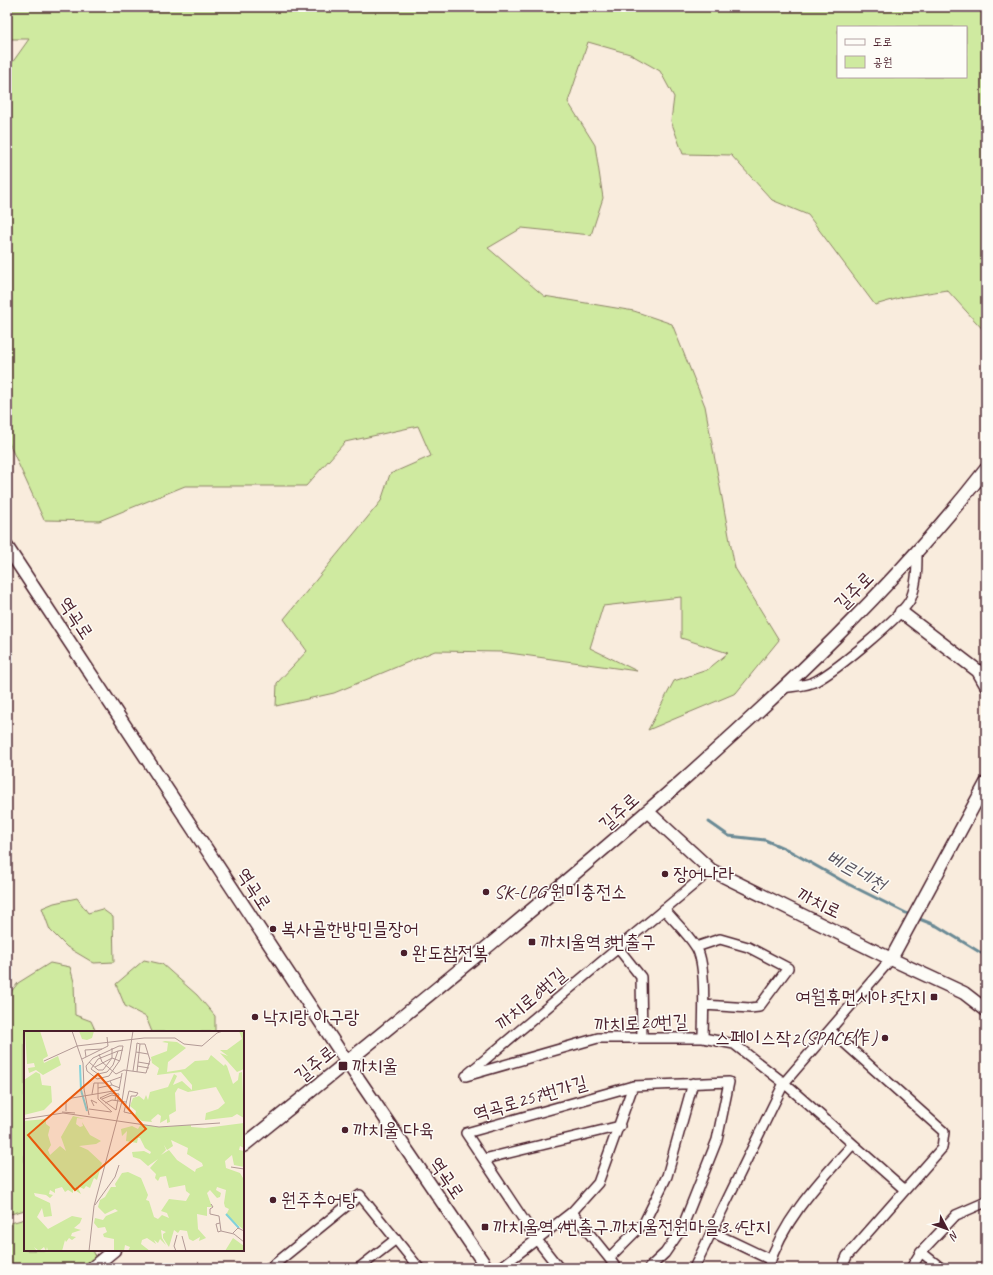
<svg xmlns="http://www.w3.org/2000/svg" width="993" height="1275" viewBox="0 0 993 1275" font-family="Caveat,'LXGW WenKai TC','Poor Story',sans-serif">
	<rect width="100%" height="100%" fill="#f9ecdd"/>
	<filter id="ink" filterUnits="userSpaceOnUse"><feTurbulence type="fractalNoise" baseFrequency=".025" numOctaves="2"/><feDisplacementMap in="SourceGraphic" scale="8" xChannelSelector="R" yChannelSelector="G"/><feConvolveMatrix kernelMatrix="1 2 1 2 8 2 1 2 1" color-interpolation-filters="sRGB"/></filter>
	<g filter="url(#ink)">
		<path fill="#cfeaa0" stroke="#8c8466" fill-rule="evenodd" d="M 7,7 L 986,7 L 986,333 L 947,290 L 903,297 L 875,305 L 808,215 L 772,200 L 731,155 L 683,154 L 671,121 L 674,97 L 660,71 L 630,54 L 588,42 L 568,102 L 595,145 L 603,198 L 591,235 L 522,228 L 488,248 L 544,296 L 634,311 L 672,324 L 705,406 L 735,568 L 779,640 L 736,693 L 648,730 L 674,681 L 707,670 L 728,653 L 681,638 L 681,597 L 603,606 L 590,648 L 637,671 L 502,652 L 435,651 L 334,693 L 276,706 L 277,683 L 307,651 L 284,619 L 381,501 L 390,474 L 431,456 L 418,426 L 345,442 L 306,486 L 185,486 L 99,521 L 44,520 L 7,439 L 7,70 L 29,39 L 7,39 ZM 838,27 L 966,27 L 966,77 L 838,77 Z
			M 77,898 L 88,913 L 102,909 L 113,917 L 114,962 L 94,963 L 67,947 L 50,930 L 42,908 L 54,903 Z
			M 144,960 L 162,964 L 197,995 L 215,1016 L 215,1032 L 152,1032 L 146,1017 L 125,1006 L 116,984 Z
			M 50,963 L 70,967 L 74,982 L 75,1015 L 91,1021 L 96,1032 L 25,1032 L 25,1210 L 7,1215 L 7,997 L 18,983 Z
			M 25,1219 L 25,1250 L 93,1250 L 98,1263 L 92,1268 L 7,1268 L 7,1224 Z"/>
		<g fill="none" stroke-linecap="round" stroke-linejoin="round">
			<path stroke="#6b8a95" stroke-width="3" d="M 709,822 L 729,836 L 765,840 L 788,850 L 848,884 L 910,915
				M 917,918 L 937,926 L 986,956"/>
			<defs>
				<path id="street" d="M 783,688 C 794,686 807,686 816,681 C 835,671 904,615 911,598 C 917,583 917,568 917,553
					M 664,909 C 674,921 687,933 696,947 C 707,964 703,1017 703,1038
					M 696,947 L 720,939 L 748,947 L 788,968 L 759,1007 L 750,1008 L 704,1005
					M 618,948 L 641,977 L 642,1038
					M 830,1030 L 944,1132 L 942,1148 L 847,1256 L 842,1268
					M 469,1073 L 711,870
					M 466,1076 L 598,1038 L 703,1038 L 734,1044 L 784,1083 L 905,1190
					M 484,1159 L 620,1126
					M 572,1212 L 609,1258 L 644,1223 L 667,1176 L 693,1083
					M 712,1232 L 771,1260
					M 921,1252 L 941,1268
					M 609,1258 L 616,1268
					M 270,1268 L 360,1195 L 419,1268
					M 359,1268 L 396,1239
					M 500,1268 L 572,1212 L 598,1183 L 633,1086
					M 559,1268 L 537,1240 L 466,1133 L 633,1086 L 729,1082 L 717,1140 L 682,1228 L 665,1253 L 649,1268
					M 694,1268 L 784,1083 L 891,959
					M 768,1268 C 783,1219 820,1181 853,1144
					M 911,1268 L 921,1252 L 956,1215 L 986,1202
					M 984,1268 L 986,1267"/>
				<path id="secondary" d="M 7,547 L 347,1062 L 487,1268
					M 901,612 L 978,671 L 986,685
					M 647,811 L 711,870 L 891,959 L 964,993 L 986,1010
					M 891,959 L 986,783
					M 243,1146 C 389,1028 534,911 675,787 C 785,689 895,586 986,469
					M 92,1268 L 114,1250"/>
			</defs>
			<use href="#street" stroke="#4a1f2b" stroke-width="12"/>
			<use href="#secondary" stroke="#4a1f2b" stroke-width="15"/>
			<use href="#street" stroke="#fdfcf7" stroke-width="9"/>
			<use href="#secondary" stroke="#fdfcf7" stroke-width="12"/>
		</g>
	</g>
	<g fill="#4a1f2b" stroke="#fdfcf7" stroke-width="1.5">
		<circle cx="665" cy="874" r="4"/>
		<circle cx="486" cy="892" r="4"/>
		<circle cx="273" cy="929" r="4"/>
		<rect x="528" y="938" width="8" height="8" rx="2"/>
		<circle cx="404" cy="953" r="4"/>
		<rect x="930" y="993" width="8" height="8" rx="2"/>
		<circle cx="255" cy="1017" r="4"/>
		<circle cx="885" cy="1038" r="4"/>
		<rect x="338" y="1061" width="10" height="10" rx="2"/>
		<circle cx="345" cy="1130" r="4"/>
		<circle cx="273" cy="1200" r="4"/>
		<rect x="481" y="1223" width="8" height="8" rx="2"/>
	</g>
	<g text-anchor="middle" dominant-baseline="central" stroke-width="3" stroke-linejoin="round" paint-order="stroke">
		<g font-size="19" fill="#4a1f2b" stroke="#fdfcf7">
			<text transform="translate(854 591) rotate(-45)">길주로</text>
			<text transform="translate(76 618) rotate(57)">역곡로</text>
			<text transform="translate(619 812) rotate(-42)">길주로</text>
			<text transform="translate(254 889) rotate(57)">역곡로</text>
			<text transform="translate(819 903) rotate(26)">까치로</text>
			<text transform="translate(531 999) rotate(-40)">까치로6번길</text>
			<text transform="translate(641 1023) rotate(-2)">까치로20번길</text>
			<text transform="translate(315 1064) rotate(-39)">길주로</text>
			<text transform="translate(530 1098) rotate(-16)">역곡로257번가길</text>
			<text transform="translate(447 1178) rotate(56)">역곡로</text>
		</g>
		<g font-size="19" fill="#4a1f2b" stroke="#fdfcf7" text-anchor="start">
			<text x="673" y="874">장어나라</text>
			<text x="494" y="892">SK-LPG 원미충전소</text>
			<text x="281" y="929">복사골한방민믈장어</text>
			<text x="540" y="942">까치울역3번출구</text>
			<text x="412" y="953">완도참전복</text>
			<text x="926" y="997" text-anchor="end">여월휴먼시아3단지</text>
			<text x="263" y="1017">낙지랑 아구랑</text>
			<text x="877" y="1038" text-anchor="end">스페이스작2(SPACE作)</text>
			<text x="352" y="1066">까치울</text>
			<text x="353" y="1130">까치울 다육</text>
			<text x="281" y="1200">원주추어탕</text>
			<text x="493" y="1227">까치울역4번출구.까치울전원마을3.4단지</text>
		</g>
		<g font-size="20" font-style="italic" fill="#5a5560" stroke="#fdfcf7">
			<text transform="translate(856 871) rotate(29)">베르네천</text>
		</g>
	</g>
	<g transform="translate(24 1031)">
		<rect width="220" height="220" fill="#f9ecdd"/>
		<path d="M 1,0 L 16,0 L 24,25 L 19,28 L 20,32 L 34,25 L 37,34 L 19,44 L 12,39 L 5,42 L 4,37 L 11,36 L 10,32 L 3,33 ZM 55,0 L 70,0 L 68,7 L 63,9 L 58,8 ZM 215,0 L 220,0 L 220,38 L 213,41 L 196,22 L 204,25 L 196,19 L 203,19 L 218,8 ZM 141,10 L 153,11 L 162,17 L 144,31 L 143,41 L 161,38 L 171,30 L 184,29 L 187,24 L 200,35 L 201,33 L 203,35 L 209,53 L 214,49 L 215,42 L 218,41 L 220,87 L 213,83 L 208,86 L 181,89 L 182,82 L 194,78 L 201,72 L 192,56 L 164,61 L 154,57 L 151,62 L 152,80 L 145,84 L 146,91 L 143,92 L 143,88 L 136,92 L 137,85 L 134,83 L 127,89 L 128,91 L 118,90 L 111,85 L 112,80 L 106,75 L 109,67 L 115,65 L 120,69 L 122,64 L 124,69 L 126,61 L 144,56 L 150,43 L 153,45 L 149,54 L 158,50 L 168,59 L 168,54 L 157,41 L 133,44 L 135,37 L 128,32 L 127,26 L 143,20 L 144,12 L 138,11 ZM 12,41 L 16,43 L 18,54 L 27,55 L 28,71 L 20,79 L 0,84 L 0,49 ZM 49,85 L 61,88 L 53,87 L 52,93 L 56,96 L 59,95 L 58,91 L 66,104 L 77,110 L 72,113 L 55,115 L 64,119 L 78,132 L 73,149 L 70,147 L 66,157 L 62,155 L 60,158 L 53,155 L 57,163 L 49,158 L 49,162 L 44,159 L 41,161 L 38,156 L 31,158 L 31,162 L 26,159 L 25,163 L 29,164 L 26,167 L 22,164 L 10,162 L 11,165 L 26,172 L 28,185 L 20,186 L 18,177 L 13,186 L 24,198 L 48,185 L 58,187 L 56,192 L 50,197 L 57,199 L 48,202 L 47,205 L 52,206 L 48,209 L 45,207 L 42,211 L 41,209 L 38,220 L 24,220 L 23,216 L 22,220 L 20,216 L 15,220 L 10,216 L 13,220 L 0,220 L 0,90 L 22,88 L 22,93 L 26,96 L 24,104 L 27,114 L 24,119 L 26,124 L 36,115 L 42,120 L 37,106 ZM 220,92 L 220,117 L 216,115 L 215,119 L 220,120 L 220,136 L 210,134 L 208,124 L 201,130 L 202,137 L 216,142 L 219,147 L 220,141 L 220,199 L 202,184 L 205,178 L 201,176 L 200,172 L 202,159 L 193,156 L 192,159 L 197,162 L 196,166 L 193,167 L 186,159 L 183,162 L 188,176 L 183,176 L 183,185 L 173,183 L 174,198 L 182,207 L 175,210 L 176,206 L 169,210 L 165,208 L 163,200 L 156,199 L 154,202 L 150,199 L 145,216 L 139,207 L 139,203 L 142,201 L 137,199 L 138,207 L 142,214 L 136,208 L 134,212 L 130,209 L 132,213 L 123,207 L 118,209 L 117,213 L 126,220 L 104,220 L 106,216 L 101,214 L 100,220 L 90,220 L 90,208 L 80,206 L 79,203 L 83,201 L 81,196 L 74,197 L 70,192 L 71,187 L 79,189 L 82,185 L 94,180 L 91,178 L 81,183 L 74,176 L 76,169 L 81,166 L 87,156 L 92,156 L 91,153 L 98,142 L 104,141 L 117,147 L 124,164 L 122,169 L 125,170 L 130,186 L 134,188 L 138,184 L 145,187 L 143,182 L 137,180 L 145,168 L 162,170 L 166,163 L 162,160 L 161,154 L 145,157 L 142,145 L 136,146 L 134,150 L 131,147 L 132,143 L 126,137 L 134,128 L 124,135 L 116,128 L 109,126 L 108,121 L 120,120 L 126,123 L 127,121 L 121,117 L 116,107 L 114,107 L 113,112 L 102,110 L 103,100 L 98,105 L 97,98 L 108,95 L 114,98 L 117,93 L 135,96 L 167,94 L 167,96 L 181,97 ZM 147,109 L 164,117 L 163,123 L 178,132 L 179,135 L 172,138 L 171,141 L 153,129 L 145,119 L 137,124 L 142,119 L 140,114 L 143,119 L 149,115 ZM 209,207 L 220,215 L 220,220 L 201,220 Z" fill="#cfeaa0" fill-rule="evenodd"/>
		<path fill="none" stroke="#81d2db" stroke-width="2" d="M 56,34 L 57,59 L 63,80M 202,183 L 215,197"/>
		<path fill="none" stroke="#b39a96" stroke-width="1" d="M 48,0 L 59,32 L 60,58 L 65,84M 116,13 L 113,12 L 112,21 L 124,23M 95,15 L 99,15 L 96,29 L 85,45 L 73,48 L 63,40 L 62,35 L 69,27 ZM 94,20 L 89,34 L 83,41 L 74,43 L 67,38 L 74,28 L 94,20 L 99,19M 75,23 L 78,31 L 92,43 L 100,39 L 122,42 L 126,29 L 121,13 L 116,13M 62,26 L 61,19 L 78,18M 58,28 L 84,15 L 83,6M 20,30 L 53,15 L 120,7 L 151,7 L 160,13 L 178,15 L 193,2 L 199,0M 65,31 L 74,39 L 79,39 L 88,27 L 88,17M 114,31 L 126,33M 113,35 L 125,37M 71,36 L 88,27 L 96,30M 109,40 L 112,21M 113,41 L 116,13M 86,50 L 88,54 L 96,57M 74,52 L 74,68 L 88,81M 74,57 L 88,54M 105,60 L 114,62 L 112,65 L 107,65 L 105,78 L 109,83 L 100,81 ZM 87,62 L 95,63 L 92,79 L 76,67 ZM 68,63 L 70,52 L 80,52 L 97,46M 78,68 L 88,64 L 92,65 L 91,69M 81,72 L 88,69 L 102,71M 70,75 L 67,69 L 73,72M 65,78 L 87,81M 42,80 L 42,70 L 48,67 L 95,59 L 98,42M 38,81 L 51,82M 0,88 L 39,82 L 135,96 L 196,92M 207,136 L 220,138M 187,173 L 189,176 L 186,178 L 186,183 L 195,185 L 197,200 L 210,203 L 220,211M 71,174 L 91,146 L 95,134M 196,192 L 192,193 L 194,201 L 197,200M 209,202 L 214,197 L 220,200M 158,205 L 162,220M 65,220 L 70,175 L 98,70 L 109,0M 152,220 L 150,215 L 153,204"/>
		<path fill="#e8590c" fill-opacity="0.15" stroke="#e8590c" stroke-width="2" d="M 74,43 L 122,98 L 51,159 L 4,104 Z"/>
		<rect width="220" height="220" fill="none" stroke="#4a1f2b" stroke-width="2"/>
	</g>
	<rect width="993" height="1275" fill="none" stroke="#fdfcf7" stroke-width="24"/>
	<rect x="12" y="12" width="969" height="1251" fill="none" stroke="#4a1f2b" stroke-width="1.5" filter="url(#ink)"/>
	<rect x="837" y="26" width="130" height="52" fill="#fdfcf7" stroke="#b5a4a5"/>
	<rect x="845" y="39" width="20" height="6" fill="#fdfcf7" stroke="#b5a4a5"/>
	<text x="873" y="46" font-size="12" fill="#4a1f2b">도로</text>
	<rect x="845" y="56" width="20" height="12" fill="#cfeaa0" stroke="#b5a4a5"/>
	<text x="873" y="66" font-size="12" fill="#4a1f2b">공원</text>
	<g transform="translate(947 1229) rotate(131)" stroke="#fdfcf7" stroke-width="3" paint-order="stroke">
	<path d="M0-3L7 15L0 10L-7 15Z" fill="#4a1f2b"/>
	<text y="-6" font-size="11" font-weight="bold" text-anchor="middle" fill="#4a1f2b">N</text>
	</g>
</svg>
